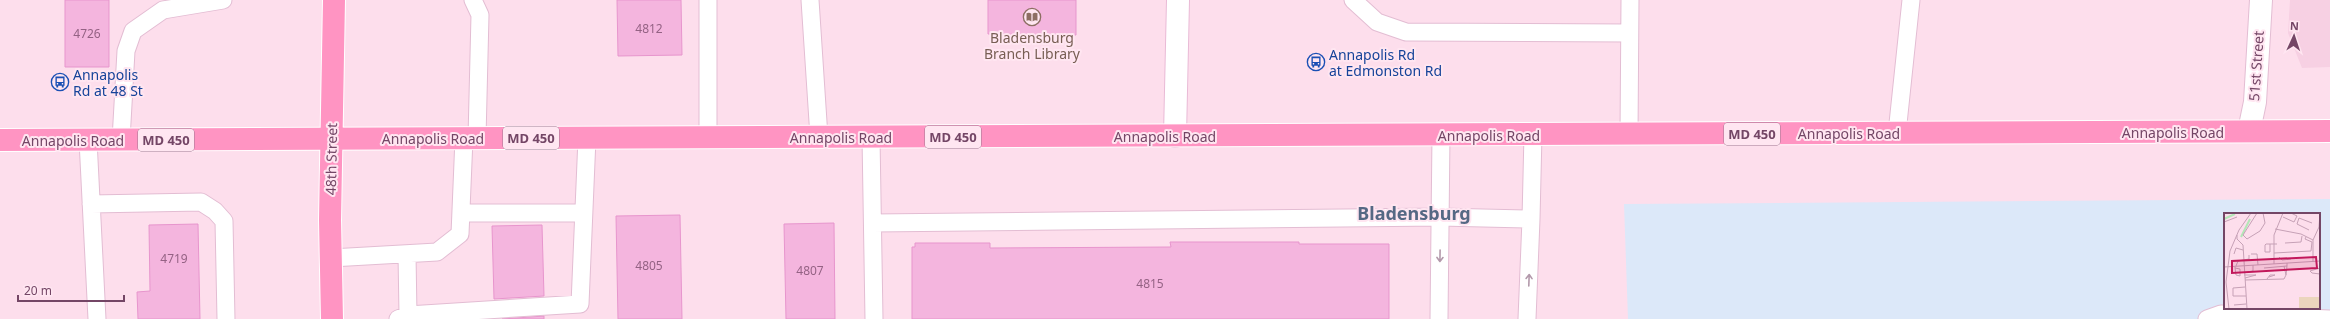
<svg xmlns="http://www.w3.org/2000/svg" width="2330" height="319" viewBox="0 0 2330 319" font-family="'Noto Sans',sans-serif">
	<rect width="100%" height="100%" fill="#fddeec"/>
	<path fill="#f7d0e3" d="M 2290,0 L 2330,0 L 2330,67 L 2302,68 L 2288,33 Z"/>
	<path fill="#dce8f9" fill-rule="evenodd" d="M 2330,199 L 2330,319 L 1628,319 L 1624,204 ZM 2225,214 L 2319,214 L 2319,308 L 2225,308 Z"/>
	<path fill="#f4b5de" stroke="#e795cd" d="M 65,0 L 109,0 L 109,67 L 65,67 Z
		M 617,0 L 681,0 L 682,55 L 618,56 Z
		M 988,0 L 1076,0 L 1076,35 L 988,34 Z
		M 680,215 L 682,319 L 618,319 L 616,216 Z
		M 834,223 L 835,319 L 786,319 L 784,224 Z
		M 198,224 L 200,319 L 138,319 L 137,292 L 150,291 L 149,225 Z
		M 542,225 L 544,296 L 494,299 L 492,226 Z
		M 1170,242 L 1299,242 L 1299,244 L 1389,244 L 1389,319 L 912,319 L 912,247 L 915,247 L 915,243 L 990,243 L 990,248 L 1171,247 Z
		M 544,316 L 544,319 L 502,319 Z"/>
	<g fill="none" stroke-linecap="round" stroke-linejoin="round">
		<defs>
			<path id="lane" d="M 473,0 L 480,15 L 477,138
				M 708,0 L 708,138
				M 810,0 L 819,137
				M 1353,0 L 1377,22 L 1406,32 L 1629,33
				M 1897,133 L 1911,0
				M 1629,135 L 1630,0
				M 871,137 L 874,319
				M 88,140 L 97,319
				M 121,140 L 126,51 L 133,31 L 163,10 L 223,0
				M 91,204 L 201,202 L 215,211 L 224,221 L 226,319
				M 461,213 L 583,213
				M 873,223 L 1440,217 L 1531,219 L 1533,134
				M 407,254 L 408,315
				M 331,258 L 437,252 L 460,234 L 464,138
				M 398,319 L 408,315 L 580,304 L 587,138
				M 1439,319 L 1441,135
				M 1527,319 L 1531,219
				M 2207,319 L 2221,314 L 2329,319"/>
			<path id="street" d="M 2249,131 L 2255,102 L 2261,0"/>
			<path id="secondary" d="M 1175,136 L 1178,0"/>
			<path id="primary" d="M 0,140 L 2330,131
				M 332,319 L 330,220 L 334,0"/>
		</defs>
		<use href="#lane" stroke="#e3bdd3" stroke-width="19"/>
		<use href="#street" stroke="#e3bdd3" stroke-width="24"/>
		<use href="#secondary" stroke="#e9bad6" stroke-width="24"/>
		<use href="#primary" stroke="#fff" stroke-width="24"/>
		<use href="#lane" stroke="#fff" stroke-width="17"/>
		<use href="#street" stroke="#fff" stroke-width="22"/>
		<use href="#secondary" stroke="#fff" stroke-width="22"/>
		<use href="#primary" stroke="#ff94c2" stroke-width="22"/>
	</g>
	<defs><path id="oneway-shaft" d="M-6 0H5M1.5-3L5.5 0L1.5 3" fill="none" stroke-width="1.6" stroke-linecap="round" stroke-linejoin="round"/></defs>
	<g stroke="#b399ab">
		<use href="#oneway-shaft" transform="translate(1440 256) rotate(91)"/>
		<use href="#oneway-shaft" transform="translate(1529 280) rotate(-88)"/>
	</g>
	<defs>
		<symbol id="library-ring" viewBox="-11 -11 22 22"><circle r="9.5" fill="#ffe6f1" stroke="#8d6e63" stroke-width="1.5"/><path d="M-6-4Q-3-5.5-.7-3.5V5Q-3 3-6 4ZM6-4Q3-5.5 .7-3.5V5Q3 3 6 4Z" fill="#8d6e63"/></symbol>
		<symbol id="bus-ring" viewBox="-11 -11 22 22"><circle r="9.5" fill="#ffe6f1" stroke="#1a4fb4" stroke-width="1.5"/><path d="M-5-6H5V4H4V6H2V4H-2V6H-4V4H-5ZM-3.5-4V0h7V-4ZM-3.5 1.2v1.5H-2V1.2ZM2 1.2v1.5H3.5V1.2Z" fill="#1a4fb4"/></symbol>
	</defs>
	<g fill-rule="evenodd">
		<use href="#library-ring" x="1022" y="7" width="20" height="20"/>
		<use href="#bus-ring" x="1306" y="52" width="20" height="20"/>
		<use href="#bus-ring" x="50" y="72" width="20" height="20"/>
	</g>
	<g text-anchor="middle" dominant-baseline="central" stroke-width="4" stroke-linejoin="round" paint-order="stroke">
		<g font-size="12" fill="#946284">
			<text x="649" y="28">4812</text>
			<text x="87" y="33">4726</text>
			<text x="174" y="258">4719</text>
			<text x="649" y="265">4805</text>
			<text x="810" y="270">4807</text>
			<text x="1150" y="283">4815</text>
		</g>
		<g fill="#ffe6f1" stroke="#9e7690" stroke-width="1">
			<rect x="1724" y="123" width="56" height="22" rx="3"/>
			<rect x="925" y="126" width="56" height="22" rx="3"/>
			<rect x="503" y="127" width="56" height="22" rx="3"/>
			<rect x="138" y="129" width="56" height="22" rx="3"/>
		</g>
		<g font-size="13" font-weight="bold" fill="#744666">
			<text x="1752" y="134">MD 450</text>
			<text x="953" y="137">MD 450</text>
			<text x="531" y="138">MD 450</text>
			<text x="166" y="140">MD 450</text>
		</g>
		<g font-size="14" fill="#785e54" stroke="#ffe6f1">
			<text x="1032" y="37">Bladensburg<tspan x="1032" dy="16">Branch Library</tspan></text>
		</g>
		<g font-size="14" fill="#164399" stroke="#ffe6f1" text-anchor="start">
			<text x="1329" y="54">Annapolis Rd<tspan x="1329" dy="16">at Edmonston Rd</tspan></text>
			<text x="73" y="74">Annapolis<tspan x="73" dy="16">Rd at 48 St</tspan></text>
		</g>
		<g font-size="14" fill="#744666" stroke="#ffe6f1">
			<text transform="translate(2256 66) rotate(-86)">51st Street</text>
			<text x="2173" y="132">Annapolis Road</text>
			<text x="1849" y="133">Annapolis Road</text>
			<text x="1489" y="135">Annapolis Road</text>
			<text x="1165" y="136">Annapolis Road</text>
			<text x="841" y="137">Annapolis Road</text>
			<text x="433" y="138">Annapolis Road</text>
			<text x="73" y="140">Annapolis Road</text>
			<text transform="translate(331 159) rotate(-89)">48th Street</text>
		</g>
		<g font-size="18" font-weight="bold" fill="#556884" stroke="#ffe6f1">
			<text x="1414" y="213">Bladensburg</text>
		</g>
	</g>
	<g transform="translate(2224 213)">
		<rect width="96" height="96" fill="#fddeec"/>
		<path d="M 75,84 L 96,84 L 96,96 L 75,96 Z" fill="#ebd5bd"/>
		<path fill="none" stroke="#b3e7b7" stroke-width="2" d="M 0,6 L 11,1M 17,24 L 26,6"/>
		<path fill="none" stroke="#c6a1b6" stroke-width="1" d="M 33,0 L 19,22 L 23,26 L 36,18 L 41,10 L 39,0M 59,4 L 70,9 L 73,3 L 67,0M 75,5 L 73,11 L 85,17M 75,5 L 88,10M 0,9 L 13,4M 51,16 L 77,21 L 89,27M 13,22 L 13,26 L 19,32 L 23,96M 61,30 L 77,29 L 78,23M 46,31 L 46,39 L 41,39 L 41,32 L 42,31 L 53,31M 50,40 L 87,38 L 88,29 L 81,26 L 82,24M 10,41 L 12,35 L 19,37M 27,41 L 33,41 L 34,52M 55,44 L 58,47 L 67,46M 89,49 L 89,27 L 95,14 L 96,0M 50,51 L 50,22 L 59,0M 12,53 L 14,48 L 25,46 L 25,42M 60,53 L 62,62 L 63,53M 0,54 L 96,48M 11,54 L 11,55 L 12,62 L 16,63 L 16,56 L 11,55M 40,55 L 63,53 L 63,50M 96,55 L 86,58 L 88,60 L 96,61M 20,60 L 29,58 L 29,52M 20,62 L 32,62 L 21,65M 43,66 L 46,62 L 51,62 L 45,64M 21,67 L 60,66 L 62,62M 21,74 L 9,75 L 9,83 L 22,83M 10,92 L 22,91M 5,96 L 2,69 L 6,38 L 15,17 L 27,0"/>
		<path fill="#c2185b" fill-opacity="0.15" stroke="#c2185b" stroke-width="2" d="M 92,44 L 93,55 L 8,60 L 8,48 Z"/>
		<rect width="96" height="96" fill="none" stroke="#744666" stroke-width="2"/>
	</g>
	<g transform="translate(2294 36) rotate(3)" stroke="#ffe6f1" stroke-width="3" paint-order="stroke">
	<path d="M0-3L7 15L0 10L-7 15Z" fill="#744666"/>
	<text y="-6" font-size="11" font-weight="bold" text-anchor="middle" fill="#744666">N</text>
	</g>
	<path d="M18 295v6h106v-6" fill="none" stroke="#744666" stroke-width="2"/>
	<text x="24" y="295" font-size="12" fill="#744666" stroke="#ffe6f1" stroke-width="3" paint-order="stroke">20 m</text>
</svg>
